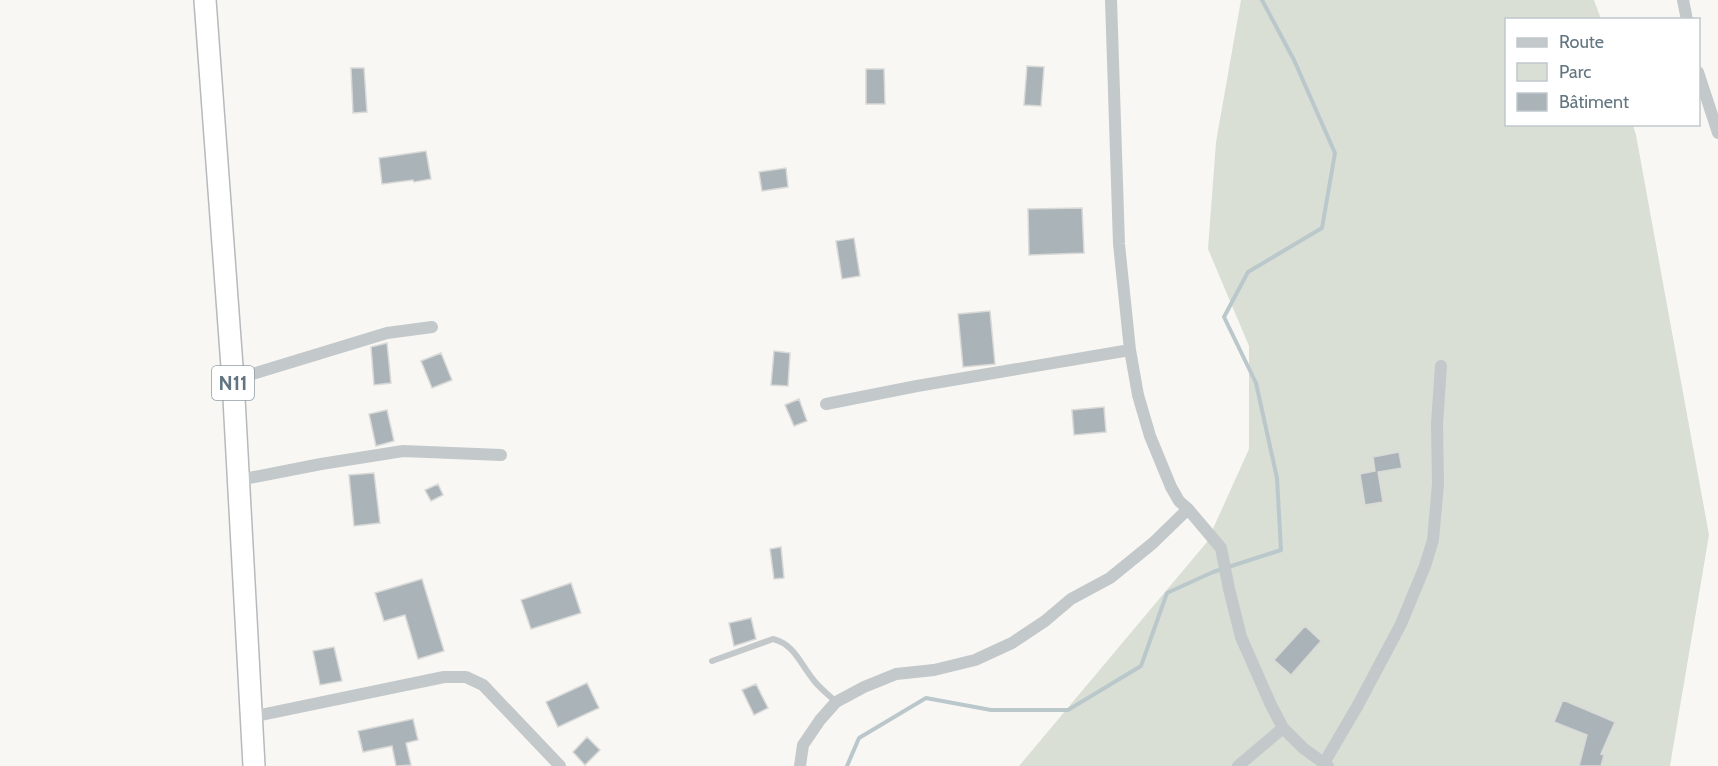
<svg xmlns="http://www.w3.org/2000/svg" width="1718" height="766" viewBox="0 0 1718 766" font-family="Cabin,sans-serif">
	<rect width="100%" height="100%" fill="#f8f7f4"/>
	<path fill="#d9dfd5" d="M 1241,0 L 1594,0 L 1601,19 L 1506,20 L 1506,124 L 1633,125 L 1636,135 L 1709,535 L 1670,766 L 1019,766 L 1207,542 L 1249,449 L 1249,346 L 1208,249 L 1216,142 Z"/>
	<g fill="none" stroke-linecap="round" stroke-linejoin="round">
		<path stroke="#bbc8cb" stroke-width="4" d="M 847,766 L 859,738 L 926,698 L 991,710 L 1068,710 L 1141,666 L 1167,593 L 1213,572 L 1281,550 L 1277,478 L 1256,383 L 1224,317 L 1248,272 L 1322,228 L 1335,153 L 1294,60 L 1262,0"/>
	</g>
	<path fill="#a9b3b8" stroke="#d9d9d7" stroke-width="1.5" d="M 1027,66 L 1044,67 L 1041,106 L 1024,105 Z
		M 351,68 L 364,68 L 367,112 L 353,113 Z
		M 866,69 L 884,69 L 885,104 L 866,104 Z
		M 426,151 L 431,179 L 414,182 L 413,180 L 382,184 L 379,158 Z
		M 786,168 L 788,187 L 762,191 L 759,172 Z
		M 1082,208 L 1084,253 L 1029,255 L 1028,209 Z
		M 854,238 L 860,276 L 842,279 L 836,241 Z
		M 990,311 L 995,364 L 963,367 L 958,314 Z
		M 387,343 L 391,383 L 374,385 L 371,347 Z
		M 774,351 L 790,353 L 788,386 L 771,385 Z
		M 441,353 L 452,380 L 432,388 L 421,361 Z
		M 799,399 L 807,421 L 794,426 L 785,405 Z
		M 1104,407 L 1106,432 L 1074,435 L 1072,410 Z
		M 387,410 L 394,441 L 376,446 L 369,414 Z
		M 1399,452 L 1402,468 L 1378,472 L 1383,502 L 1365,505 L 1360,474 L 1375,471 L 1373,457 Z
		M 374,473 L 380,523 L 354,526 L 349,475 Z
		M 438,484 L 443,495 L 431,501 L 425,490 Z
		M 781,547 L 784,578 L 774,579 L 770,549 Z
		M 422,579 L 444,651 L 418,659 L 405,615 L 384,621 L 375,593 Z
		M 571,583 L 581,613 L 531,629 L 521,600 Z
		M 751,618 L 756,639 L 734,646 L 729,623 Z
		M 1305,626 L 1321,641 L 1291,675 L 1274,660 Z
		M 334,647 L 342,681 L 320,685 L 313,651 Z
		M 587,683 L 599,708 L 558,727 L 546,702 Z
		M 756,684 L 768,708 L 754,715 L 742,690 Z
		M 1563,700 L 1615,722 L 1601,754 L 1604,755 L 1601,766 L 1579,766 L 1587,735 L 1554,722 Z
		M 413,719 L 418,740 L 406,743 L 411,765 L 396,766 L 392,746 L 363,752 L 358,731 Z
		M 587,737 L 600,750 L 585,765 L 573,752 Z"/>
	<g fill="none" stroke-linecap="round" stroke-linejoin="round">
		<defs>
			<path id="highway" d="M 205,0 L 233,380 L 254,766"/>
		</defs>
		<use href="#highway" stroke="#b6babd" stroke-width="24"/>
		<path stroke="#c3c8ca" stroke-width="6" d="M 712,661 L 773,639 C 794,644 800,663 812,678 C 818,687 828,694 836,702"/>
		<path stroke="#c3c8ca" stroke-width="12" d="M 1111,0 L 1119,244 L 1130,350 L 1138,395 L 1150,436 L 1171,487 L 1179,501 L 1188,509 L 1221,548 L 1229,589 L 1241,637 L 1271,705 L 1283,728 L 1303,748 L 1328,766
			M 1683,0 L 1687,20
			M 1698,72 L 1718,133
			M 233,380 L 387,333 L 432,327
			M 826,404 L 917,386 L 1130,350
			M 239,480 L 321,464 L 403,451 L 501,455
			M 251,717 L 444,677 L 466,677 L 483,685 L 560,766
			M 1324,763 L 1358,705 L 1401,624 L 1425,566 L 1433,540 L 1438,484 L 1437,424 L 1441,366
			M 800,766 L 803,745 L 820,720 L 836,702 L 864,687 L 896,674 L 934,670 L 975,660 L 1012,643 L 1045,621 L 1071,599 L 1110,578 L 1153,543 L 1188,509
			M 1238,766 L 1283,728"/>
		<use href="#highway" stroke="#fff" stroke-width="21"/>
	</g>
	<g text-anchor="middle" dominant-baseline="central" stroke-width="6" stroke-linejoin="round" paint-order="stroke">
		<rect fill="#fff" stroke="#919ea6" stroke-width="1.5" x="212" y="366" width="42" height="34" rx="4.5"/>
		<g font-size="20" font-weight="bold" fill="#627580">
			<text x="233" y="383">N11</text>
		</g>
	</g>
	<rect x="1505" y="18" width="195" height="108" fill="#ffffff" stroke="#c0c8cc" stroke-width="1.5"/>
	<rect x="1517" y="38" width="30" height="9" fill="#c3c8ca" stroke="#c0c8cc" stroke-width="1.5"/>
	<text x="1559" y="48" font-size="18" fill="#627580">Route</text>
	<rect x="1517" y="63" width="30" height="18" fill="#d9dfd5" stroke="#c0c8cc" stroke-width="1.5"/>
	<text x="1559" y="78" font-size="18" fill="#627580">Parc</text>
	<rect x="1517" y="93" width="30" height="18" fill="#a9b3b8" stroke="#c0c8cc" stroke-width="1.5"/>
	<text x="1559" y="108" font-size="18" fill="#627580">Bâtiment</text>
</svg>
